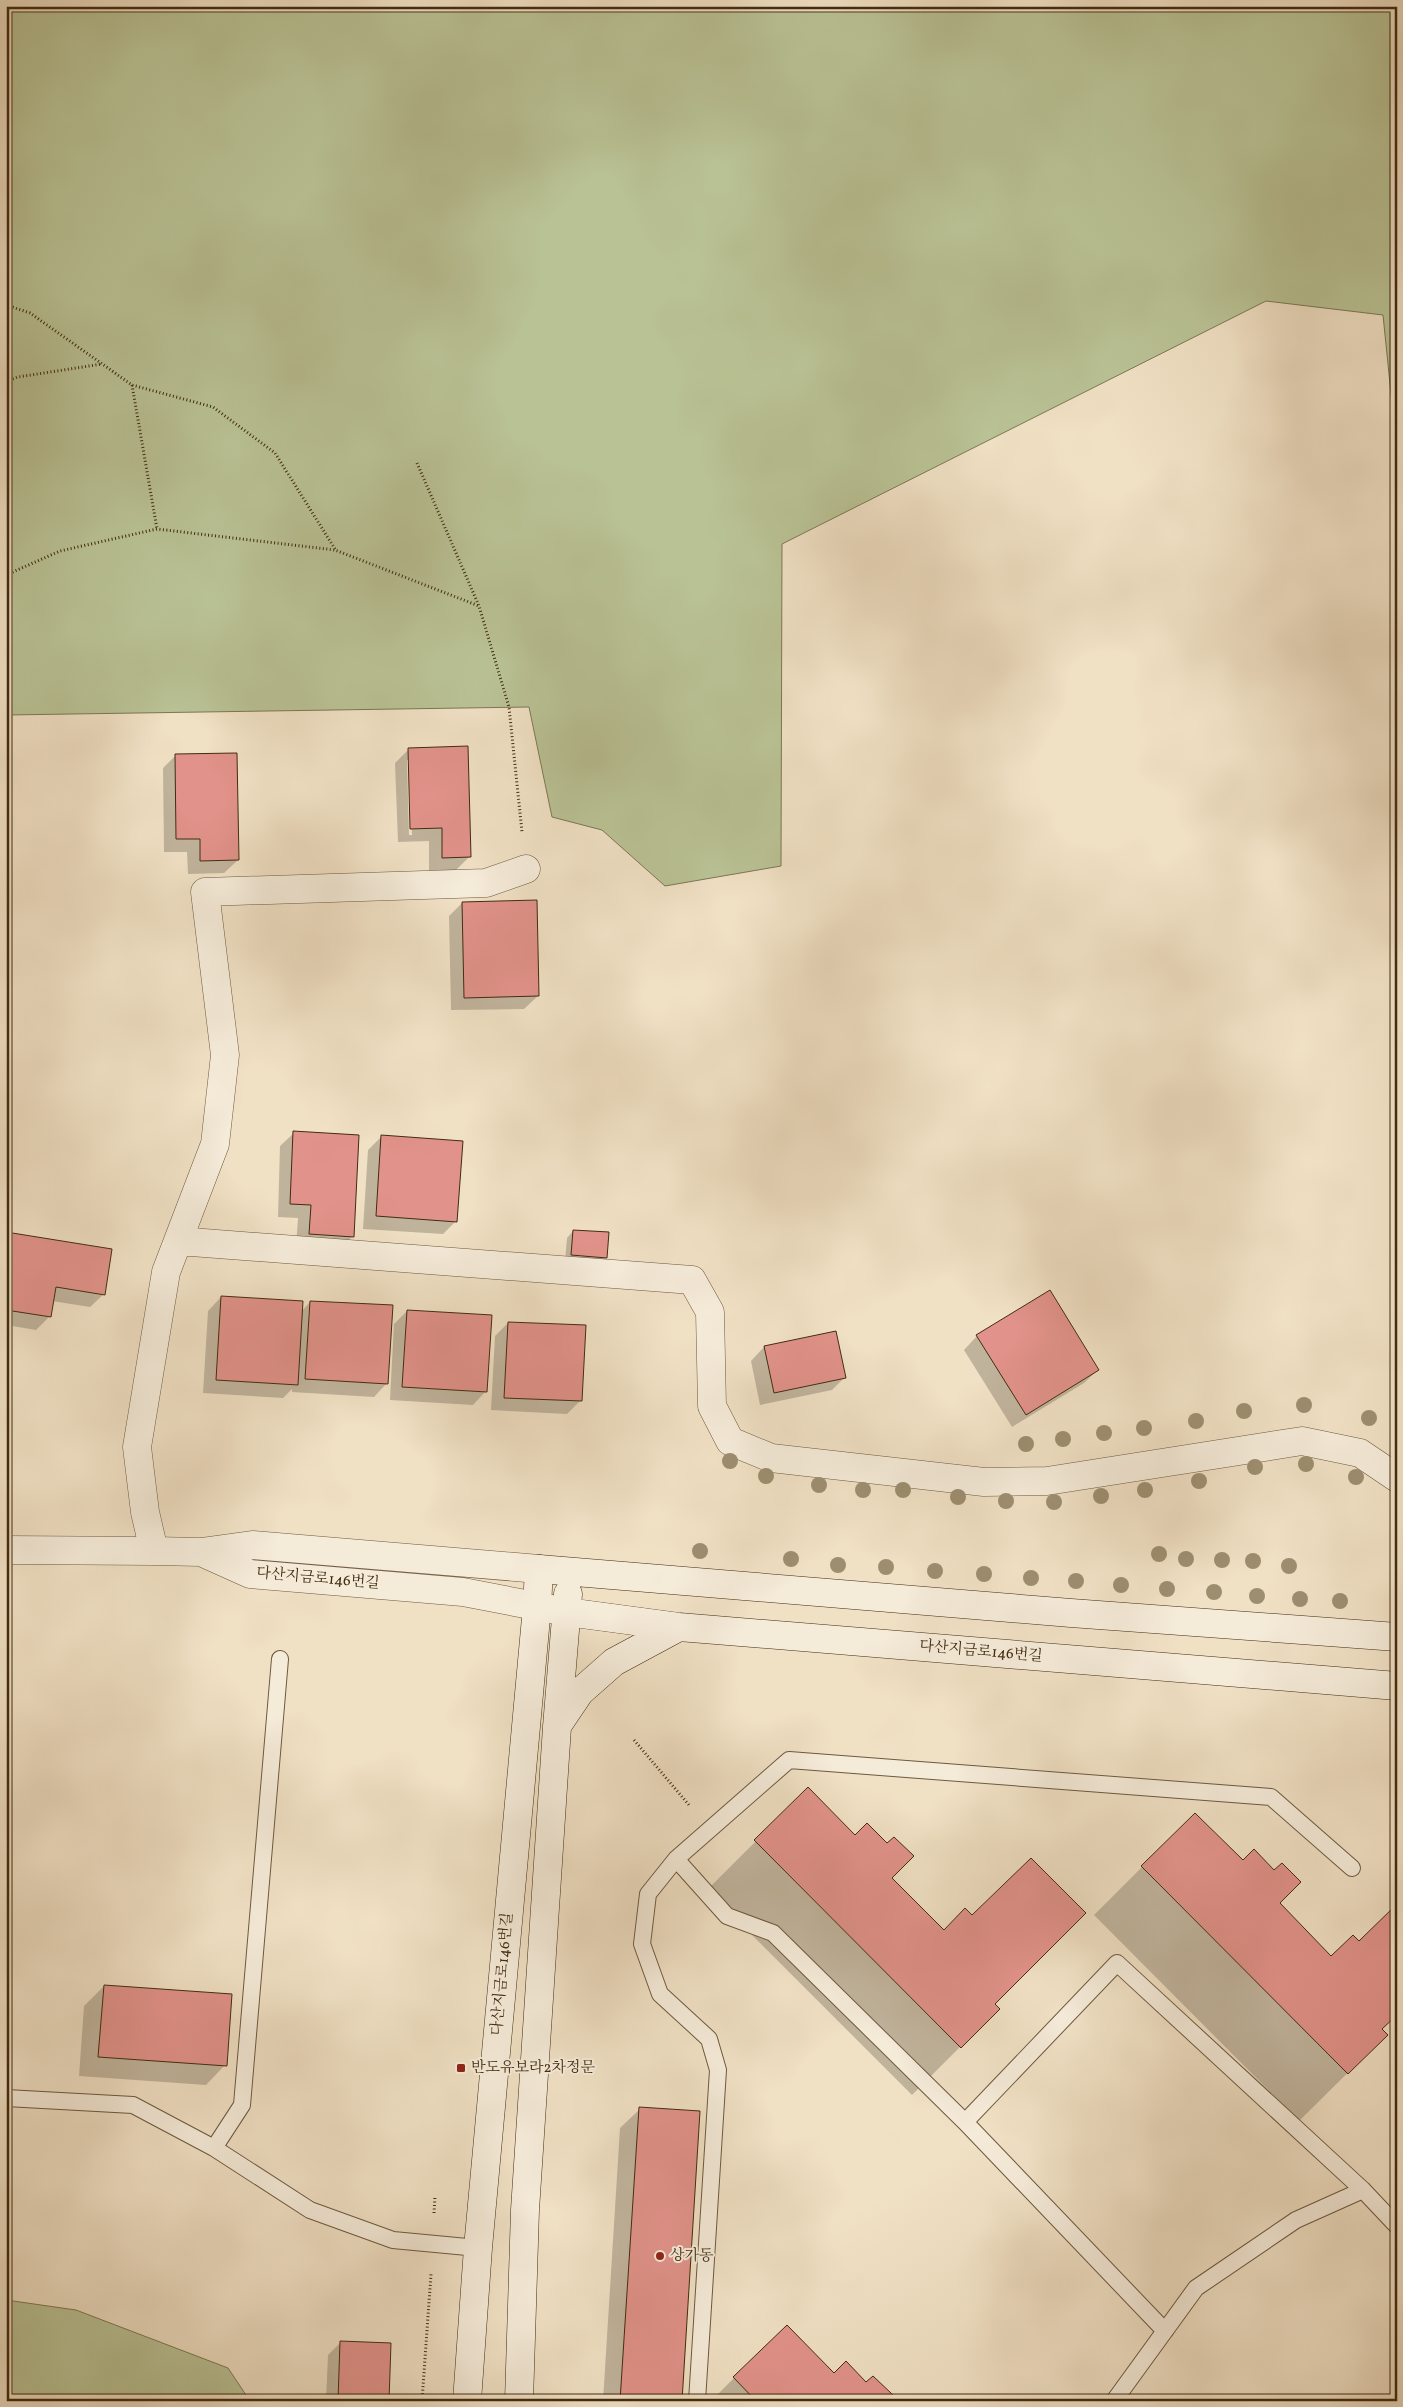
<svg xmlns="http://www.w3.org/2000/svg" width="1403" height="2407" viewBox="0 0 1403 2407" font-family="Vollkorn,'Noto Serif KR',serif">
	<rect width="100%" height="100%" fill="#f0e0c4"/>
	<filter id="stains"><feTurbulence type="fractalNoise" baseFrequency=".004" numOctaves="4"/><feColorMatrix values="0 0 0 0 .2 0 0 0 0 .09 0 0 0 0 .02 0 0 0 .5 -.17"/></filter>
	<radialGradient id="worn" r=".72"><stop offset=".6" stop-color="#630" stop-opacity="0"/><stop offset="1" stop-color="#630" stop-opacity=".3"/></radialGradient>
	<path fill="#b9c295" stroke="#7d7753" d="M 6,6 L 1397,6 L 1397,453 L 1383,315 L 1266,301 L 782,544 L 781,866 L 665,886 L 602,830 L 552,817 L 529,707 L 6,715 Z
		M 6,2300 L 76,2310 L 228,2368 L 250,2401 L 6,2401 Z"/>
	<path fill="#0003" fill-rule="evenodd" d="M 409,749 L 469,857 L 456,870 L 429,871 L 429,841 L 398,842 L 395,763 ZM 407,760 L 410,760 L 412,835 L 409,835 Z
		M 176,755 L 238,860 L 224,873 L 188,874 L 187,852 L 164,852 L 163,768 Z
		M 462,903 L 538,996 L 524,1009 L 451,1010 L 449,916 Z
		M 294,1133 L 353,1236 L 339,1249 L 296,1247 L 298,1218 L 278,1217 L 280,1146 Z
		M 382,1136 L 456,1221 L 443,1234 L 363,1229 L 368,1150 Z
		M 573,1231 L 606,1258 L 600,1264 L 565,1261 L 567,1238 Z
		M 6,1234 L 104,1294 L 90,1307 L 52,1301 L 49,1317 L 36,1330 L 6,1325 Z
		M 221,1297 L 301,1312 L 310,1302 L 387,1383 L 374,1397 L 292,1392 L 292,1389 L 283,1398 L 203,1393 L 208,1311 Z
		M 407,1311 L 486,1391 L 473,1405 L 390,1400 L 394,1324 Z
		M 508,1323 L 580,1401 L 567,1414 L 491,1410 L 495,1336 Z
		M 977,1336 L 1098,1370 L 1084,1383 L 1012,1427 L 964,1350 Z
		M 764,1347 L 845,1377 L 832,1390 L 760,1405 L 751,1361 Z
		M 808,1789 L 855,1836 L 998,2009 L 912,2095 L 707,1890 Z
		M 1243,1862 L 1386,2035 L 1299,2121 L 1094,1915 L 1142,1867 Z
		M 104,1986 L 225,2065 L 206,2085 L 79,2076 L 84,2006 Z
		M 640,2109 L 680,2401 L 603,2401 L 620,2128 Z
		M 341,2342 L 387,2401 L 326,2401 L 328,2355 Z
		M 834,2374 L 885,2401 L 711,2401 L 734,2378 Z"/>
	<path fill="#e1928a" stroke="#412c11" d="M 468,746 L 471,857 L 442,858 L 442,828 L 410,829 L 408,748 Z
		M 237,753 L 239,860 L 200,861 L 200,839 L 176,839 L 175,754 Z
		M 537,900 L 539,996 L 464,998 L 462,902 Z
		M 293,1131 L 359,1135 L 354,1237 L 309,1234 L 311,1205 L 290,1204 Z
		M 381,1135 L 463,1141 L 457,1222 L 376,1216 Z
		M 573,1230 L 609,1232 L 607,1258 L 571,1255 Z
		M 6,1232 L 112,1249 L 105,1295 L 56,1287 L 51,1317 L 6,1310 Z
		M 1050,1290 L 1099,1370 L 1026,1415 L 976,1335 Z
		M 221,1296 L 303,1301 L 298,1385 L 216,1380 Z
		M 310,1301 L 393,1305 L 388,1384 L 305,1379 Z
		M 407,1310 L 492,1315 L 487,1392 L 402,1387 Z
		M 508,1322 L 586,1325 L 582,1401 L 504,1398 Z
		M 836,1331 L 846,1378 L 774,1393 L 764,1346 Z
		M 808,1787 L 855,1835 L 867,1823 L 887,1843 L 894,1837 L 914,1856 L 892,1878 L 944,1930 L 965,1908 L 972,1915 L 1031,1858 L 1086,1913 L 995,2004 L 1000,2009 L 961,2048 L 754,1840 Z
		M 1195,1813 L 1243,1860 L 1254,1849 L 1274,1870 L 1282,1863 L 1301,1882 L 1280,1903 L 1331,1956 L 1353,1935 L 1359,1941 L 1397,1904 L 1397,2015 L 1382,2029 L 1388,2035 L 1348,2074 L 1141,1866 Z
		M 104,1985 L 232,1994 L 227,2066 L 98,2057 Z
		M 639,2107 L 700,2111 L 682,2401 L 620,2401 Z
		M 787,2325 L 834,2373 L 846,2361 L 866,2382 L 873,2376 L 893,2395 L 886,2401 L 756,2401 L 733,2377 Z
		M 340,2341 L 391,2343 L 389,2401 L 338,2401 Z"/>
	<g fill="none" stroke-linecap="round" stroke-linejoin="round">
		<defs>
			<path id="lane" d="M 676,1859 L 727,1916 L 773,1933 L 965,2122 L 1165,2331
				M 6,2098 L 133,2105 L 214,2148 L 310,2210 L 393,2240 L 478,2248
				M 965,2122 L 1117,1963 L 1363,2190 L 1397,2226
				M 214,2148 L 242,2105 L 280,1659
				M 697,2401 L 718,2070 L 709,2039 L 660,1994 L 642,1944 L 648,1894 L 676,1859 L 789,1760 L 1271,1797 L 1352,1868
				M 1114,2401 L 1196,2288 L 1296,2220 L 1363,2190"/>
			<path id="street" d="M 526,869 L 486,883 L 205,892 L 225,1055 L 215,1144 L 166,1272 L 137,1447 L 145,1512 L 154,1551 L 201,1552 L 252,1545 L 539,1569
				M 178,1241 L 692,1280 L 710,1312 L 712,1406 L 730,1441 L 771,1458 L 984,1482 L 1047,1481 L 1302,1441 L 1360,1453 L 1397,1478
				M 6,1550 L 154,1551
				M 201,1552 L 250,1574 L 463,1592 L 567,1612"/>
			<path id="secondary" d="M 567,1612 L 679,1627 L 1397,1686
				M 557,1726 L 580,1692 L 614,1662 L 679,1627
				M 467,2401 L 478,2248 L 537,1607 L 539,1569 L 1071,1613 L 1397,1637
				M 519,2401 L 525,2210 L 557,1727 L 568,1594"/>
		</defs>
		<use href="#lane" stroke="#6d593e" stroke-width="18"/>
		<use href="#street" stroke="#6d593e" stroke-width="29"/>
		<use href="#secondary" stroke="#412c11" stroke-width="29"/>
		<path stroke="#412c11" stroke-width="3" stroke-dasharray="1 2.5" stroke-linecap="butt" d="M 6,305 L 30,313 L 132,385 L 213,407 L 275,453 L 335,549
			M 6,381 L 18,377 L 102,364
			M 132,385 L 157,529
			M 417,463 L 479,606 L 509,707 L 522,832
			M 6,575 L 60,551 L 157,529 L 335,550 L 479,606
			M 634,1740 L 689,1805
			M 434,2213 L 435,2196
			M 422,2401 L 431,2274"/>
		<use href="#lane" stroke="#f5ebd9" stroke-width="16"/>
		<use href="#street" stroke="#f5ebd9" stroke-width="28"/>
		<use href="#secondary" stroke="#f5ebd9" stroke-width="28"/>
	</g>
	<g fill="#9d8e70">
		<circle cx="1304" cy="1405" r="8"/>
		<circle cx="1244" cy="1411" r="8"/>
		<circle cx="1369" cy="1418" r="8"/>
		<circle cx="1196" cy="1421" r="8"/>
		<circle cx="1144" cy="1428" r="8"/>
		<circle cx="1104" cy="1433" r="8"/>
		<circle cx="1063" cy="1439" r="8"/>
		<circle cx="1026" cy="1444" r="8"/>
		<circle cx="730" cy="1461" r="8"/>
		<circle cx="1306" cy="1464" r="8"/>
		<circle cx="1255" cy="1467" r="8"/>
		<circle cx="766" cy="1476" r="8"/>
		<circle cx="1356" cy="1477" r="8"/>
		<circle cx="1199" cy="1481" r="8"/>
		<circle cx="819" cy="1485" r="8"/>
		<circle cx="863" cy="1490" r="8"/>
		<circle cx="903" cy="1490" r="8"/>
		<circle cx="1145" cy="1490" r="8"/>
		<circle cx="1101" cy="1496" r="8"/>
		<circle cx="958" cy="1497" r="8"/>
		<circle cx="1006" cy="1501" r="8"/>
		<circle cx="1054" cy="1502" r="8"/>
		<circle cx="700" cy="1551" r="8"/>
		<circle cx="1159" cy="1554" r="8"/>
		<circle cx="791" cy="1559" r="8"/>
		<circle cx="1186" cy="1559" r="8"/>
		<circle cx="1222" cy="1560" r="8"/>
		<circle cx="1253" cy="1561" r="8"/>
		<circle cx="838" cy="1565" r="8"/>
		<circle cx="1289" cy="1566" r="8"/>
		<circle cx="886" cy="1567" r="8"/>
		<circle cx="935" cy="1571" r="8"/>
		<circle cx="984" cy="1574" r="8"/>
		<circle cx="1031" cy="1578" r="8"/>
		<circle cx="1076" cy="1581" r="8"/>
		<circle cx="1121" cy="1585" r="8"/>
		<circle cx="1167" cy="1589" r="8"/>
		<circle cx="1214" cy="1592" r="8"/>
		<circle cx="1257" cy="1596" r="8"/>
		<circle cx="1300" cy="1599" r="8"/>
		<circle cx="1340" cy="1601" r="8"/>
	</g>
	<g fill="#8f2418" stroke="#f5ebd9" stroke-width="2">
		<rect x="456" y="2063" width="10" height="10" rx="2.5"/>
		<circle cx="660" cy="2256" r="5"/>
	</g>
	<g text-anchor="middle" dominant-baseline="central" stroke-width="4" stroke-linejoin="round" paint-order="stroke">
		<g font-size="15" fill="#412c11" stroke="#f5ebd9">
			<text transform="translate(318 1579) rotate(5)">다산지금로146번길</text>
			<text transform="translate(981 1652) rotate(5)">다산지금로146번길</text>
			<text transform="translate(503 1974) rotate(-85)">다산지금로146번길</text>
		</g>
		<g font-size="15" fill="#412c11" stroke="#f5ebd9" text-anchor="start">
			<text x="471" y="2068">반도유보라2차정문</text>
			<text x="670" y="2256">상가동</text>
		</g>
	</g>
	<rect width="1403" height="2407" fill="none" stroke="#f0e0c4" stroke-width="25"/>
	<rect x="8" y="8" width="1388" height="2392" fill="none" stroke="#412c11" stroke-width="2.5"/>
	<rect x="12" y="12" width="1378" height="2382" fill="none" stroke="#412c11"/>
	<rect width="100%" height="100%" filter="url(#stains)"/>
	<rect width="100%" height="100%" fill="url(#worn)"/>
</svg>
